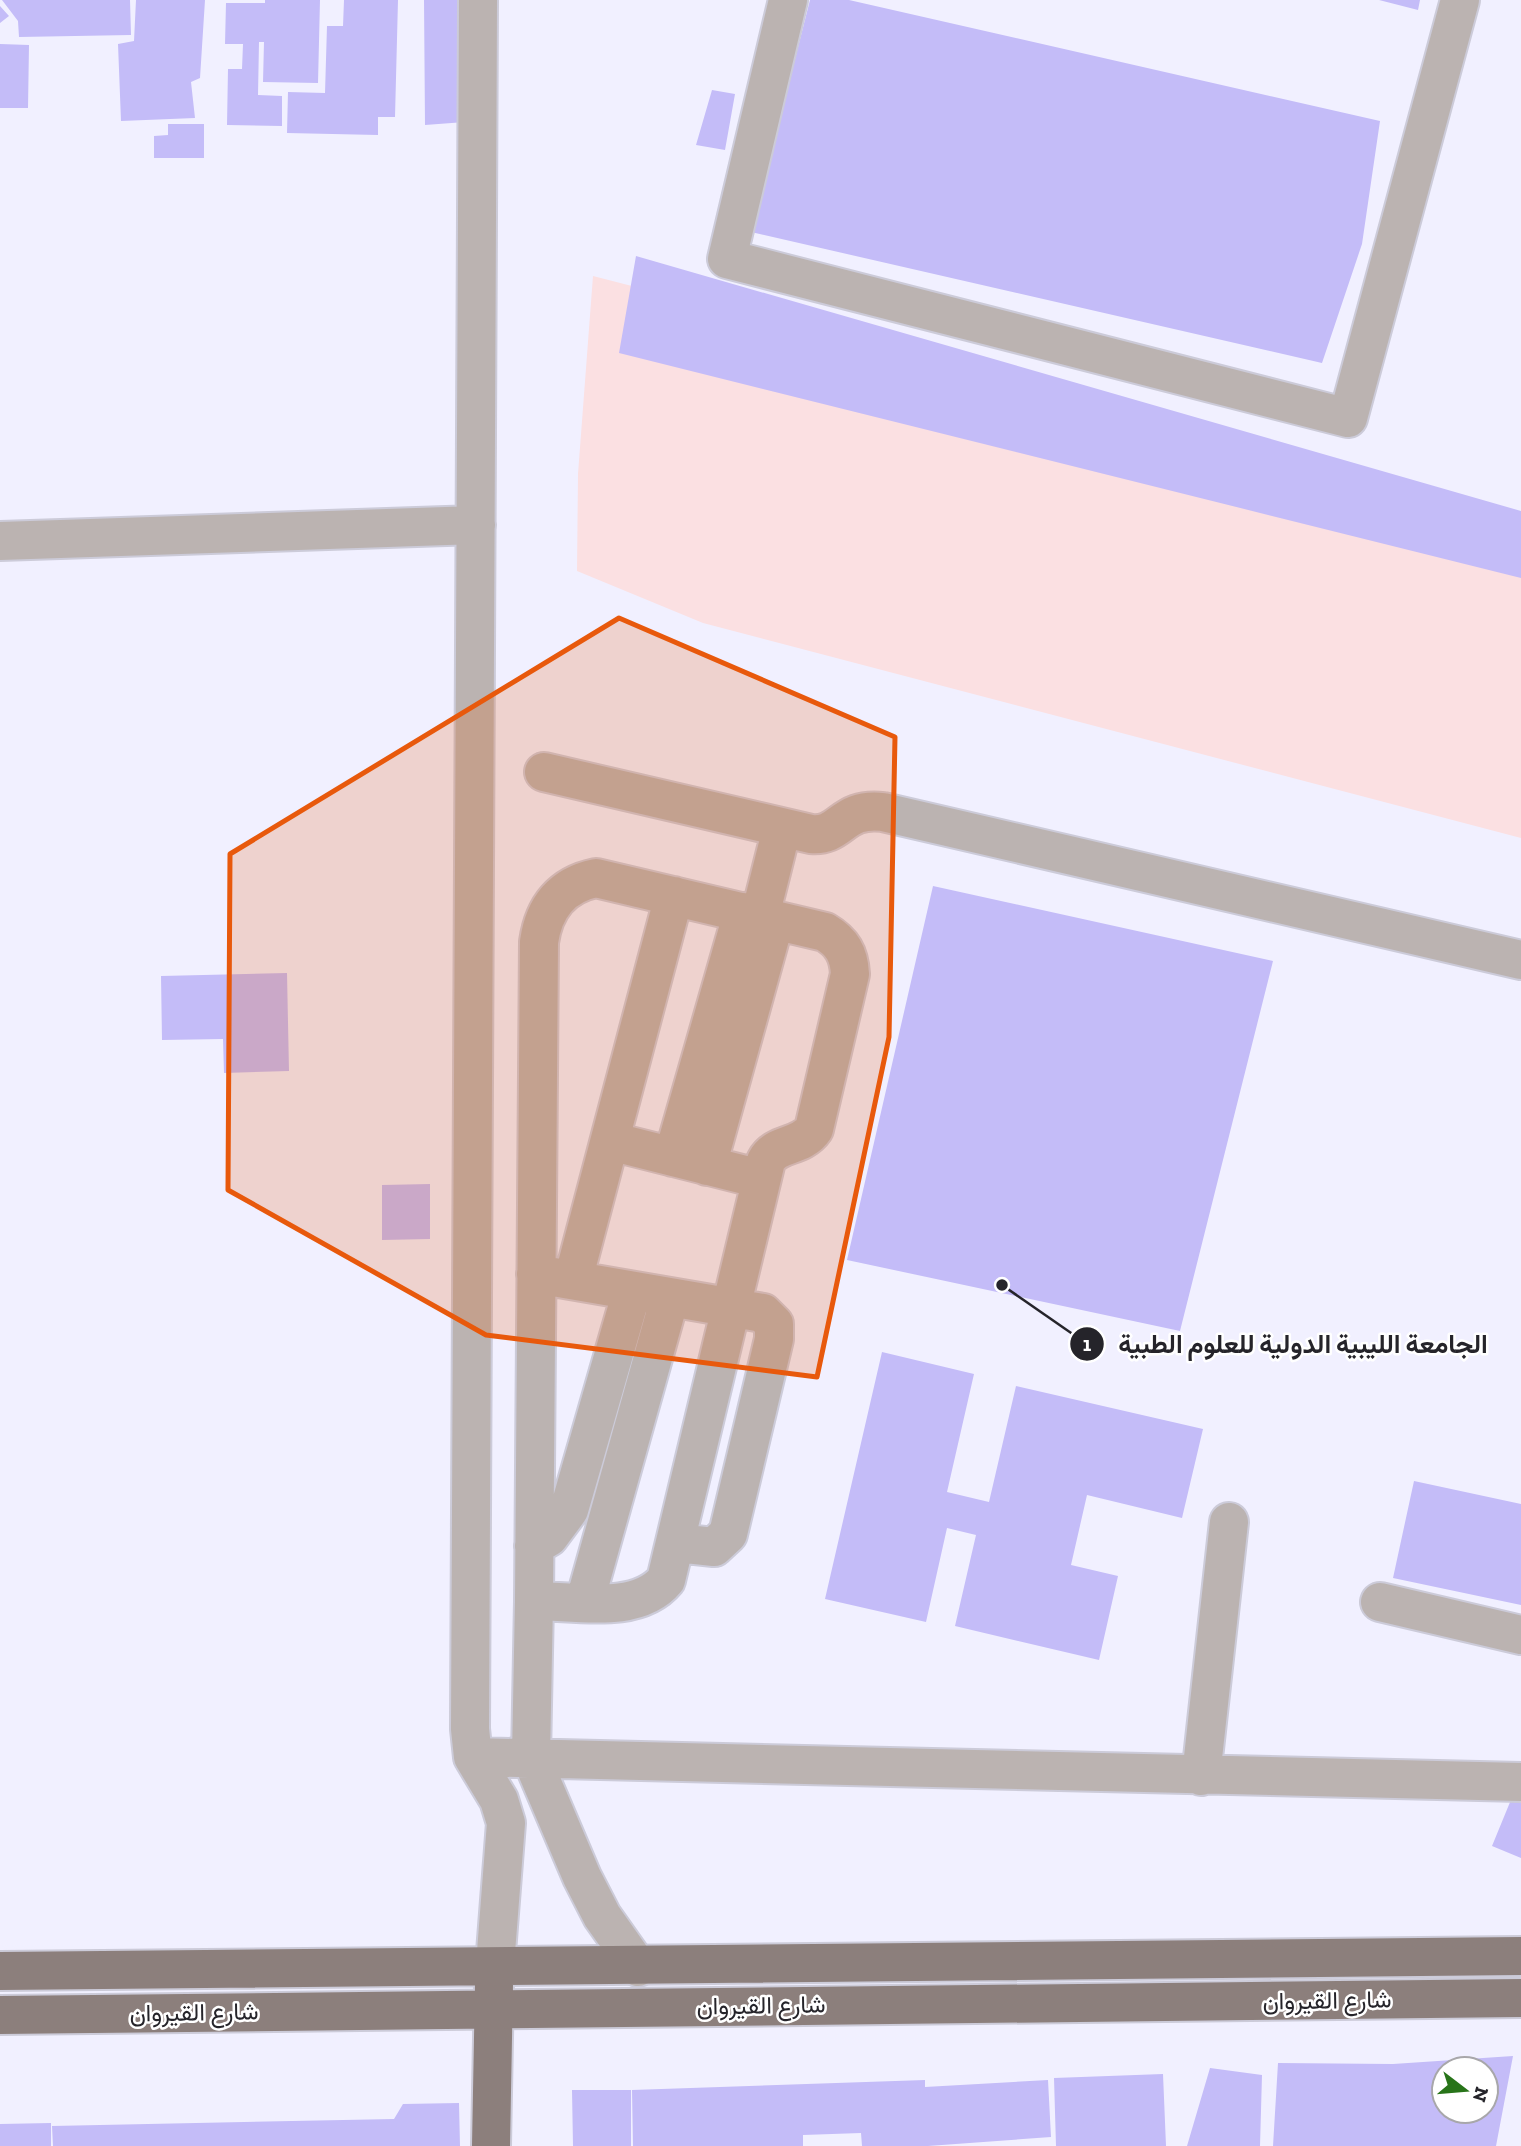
<svg xmlns="http://www.w3.org/2000/svg" width="1521" height="2146" viewBox="0 0 1521 2146" font-family="'Zilla Slab',Vazirmatn,serif">
	<rect width="100%" height="100%" fill="#f1f0ff"/>
	<path fill="#fbe0e2" d="M 593,276 L 1521,515 L 1521,838 L 703,623 L 577,571 L 578,474 Z"/>
	<path fill="#c4bcf8" fill-rule="evenodd" d="M 2,0 L 130,0 L 131,35 L 19,37 L 18,21 Z
		M 136,0 L 205,0 L 200,78 L 191,82 L 195,118 L 121,121 L 118,44 L 134,41 Z
		M 265,0 L 320,0 L 318,83 L 263,82 L 264,42 L 259,42 L 258,95 L 282,96 L 282,126 L 227,125 L 228,69 L 242,69 L 243,44 L 225,44 L 226,3 L 265,3 Z
		M 344,0 L 398,0 L 395,117 L 378,117 L 378,135 L 287,133 L 288,92 L 325,93 L 327,26 L 343,26 Z
		M 424,0 L 465,0 L 465,122 L 425,125 Z
		M 810,0 L 849,0 L 1380,121 L 1362,244 L 1322,363 L 751,232 Z
		M 1379,0 L 1420,0 L 1418,10 Z
		M 0,6 L 9,16 L 0,23 Z
		M 0,44 L 29,45 L 28,108 L 0,108 Z
		M 712,90 L 735,94 L 725,150 L 696,145 Z
		M 168,124 L 204,124 L 204,158 L 154,158 L 154,136 L 168,135 Z
		M 636,256 L 1521,511 L 1521,578 L 619,353 Z
		M 933,886 L 1273,961 L 1180,1331 L 847,1260 Z
		M 287,973 L 289,1071 L 224,1073 L 223,1039 L 162,1040 L 161,976 Z
		M 430,1184 L 430,1239 L 382,1240 L 382,1185 Z
		M 882,1352 L 974,1374 L 947,1492 L 989,1502 L 1016,1386 L 1203,1429 L 1182,1518 L 1087,1495 L 1071,1565 L 1118,1576 L 1099,1660 L 955,1626 L 976,1535 L 947,1528 L 926,1622 L 825,1599 Z
		M 1414,1481 L 1521,1504 L 1521,1605 L 1393,1578 Z
		M 1521,1787 L 1521,1858 L 1492,1846 L 1515,1790 Z
		M 1513,2056 L 1496,2146 L 1273,2146 L 1278,2063 L 1393,2064 ZM 1444,2069 L 1486,2069 L 1486,2111 L 1444,2111 Z
		M 1210,2068 L 1262,2075 L 1260,2146 L 1187,2146 Z
		M 1163,2074 L 1166,2146 L 1056,2146 L 1054,2078 Z
		M 925,2080 L 925,2087 L 1048,2080 L 1051,2137 L 928,2146 L 862,2146 L 861,2133 L 803,2135 L 803,2146 L 633,2146 L 632,2090 Z
		M 572,2090 L 631,2090 L 631,2146 L 573,2146 Z
		M 459,2103 L 460,2146 L 53,2146 L 52,2126 L 394,2119 L 403,2104 Z
		M 51,2123 L 51,2146 L 0,2146 L 0,2124 Z"/>
	<g fill="none" stroke-linecap="round" stroke-linejoin="round">
		<defs>
			<path id="minor" d="M 478,0 L 470,1729 L 473,1757 L 499,1800 L 506,1823 L 495,1965
				M 788,0 L 727,259 L 1348,418 L 1460,0
				M 0,541 L 476,525
				M 544,772 L 811,834 C 842,837 841,807 883,812 L 1521,960
				M 596,878 L 825,932 C 842,942 849,954 850,974 L 814,1129 C 801,1148 776,1142 766,1161 L 666,1580 C 637,1615 576,1601 534,1601 L 539,942 C 544,907 562,885 596,878 Z
				M 760,916 L 782,828
				M 610,1141 L 761,1179
				M 673,1157 L 743,912
				M 707,1166 L 775,920
				M 536,1274 L 763,1313 L 774,1324 L 774,1339 L 728,1534 L 714,1547 L 677,1543
				M 573,1280 L 674,896
				M 534,1546 L 549,1537 L 569,1510 L 632,1291
				M 534,1601 L 531,1757 L 582,1877 L 602,1916 L 638,1967
				M 585,1601 L 670,1297
				M 1380,1602 L 1521,1635
				M 473,1757 L 1521,1782
				M 1201,1776 L 1229,1522"/>
			<path id="major" d="M 0,1971 L 1521,1956
				M 0,2015 L 1521,1998
				M 491,2146 L 494,1984"/>
		</defs>
		<use href="#minor" stroke="#cccbd9" stroke-width="42"/>
		<use href="#major" stroke="#cccbd9" stroke-width="42"/>
		<use href="#minor" stroke="#bbb3b1" stroke-width="38"/>
		<use href="#major" stroke="#8c7f7c" stroke-width="38"/>
	</g>
	<path fill="#e8590c" fill-opacity="0.2" stroke="#e8590c" stroke-width="5" stroke-linejoin="round" d="M 619,618 L 895,737 L 889,1037 L 817,1377 L 486,1335 L 228,1190 L 230,854 Z"/>
	<g text-anchor="middle" dominant-baseline="central" stroke-width="5" stroke-linejoin="round" paint-order="stroke">
		<g font-size="24" fill="#25242a" stroke="#fff">
			<text transform="translate(1327 2000) rotate(-1)">شارع القيروان</text>
			<text transform="translate(761 2005) rotate(-1)">شارع القيروان</text>
			<text transform="translate(194 2012) rotate(-1)">شارع القيروان</text>
		</g>
	</g>
	<path fill="none" stroke="#25242a" stroke-width="2.5" d="M1002 1285L1087 1344"/>
	<g fill="#25242a" stroke="#fff" stroke-width="2.5">
		<circle cx="1002" cy="1285" r="7"/>
		<circle cx="1087" cy="1344" r="18"/>
	</g>
	<g font-size="21" text-anchor="middle" font-weight="bold" fill="#fff">
		<text x="1087" y="1351">1</text>
	</g>
	<g font-size="26" text-anchor="middle" font-weight="bold" fill="#25242a" stroke="#fff" stroke-width="5" stroke-linejoin="round" paint-order="stroke">
		<text x="1303" y="1353">الجامعة الليبية الدولية للعلوم الطبية</text>
	</g>
	<g transform="translate(1465 2090) rotate(106)"><circle r="33" fill="#ffffff" stroke="#a8a7aa" stroke-width="2"/>
	<path d="M0-5L12 26L0 18L-12 26Z" fill="#287419"/>
	<text y="-10" font-size="19" font-weight="bold" text-anchor="middle" fill="#25242a">N</text>
	</g>
</svg>
